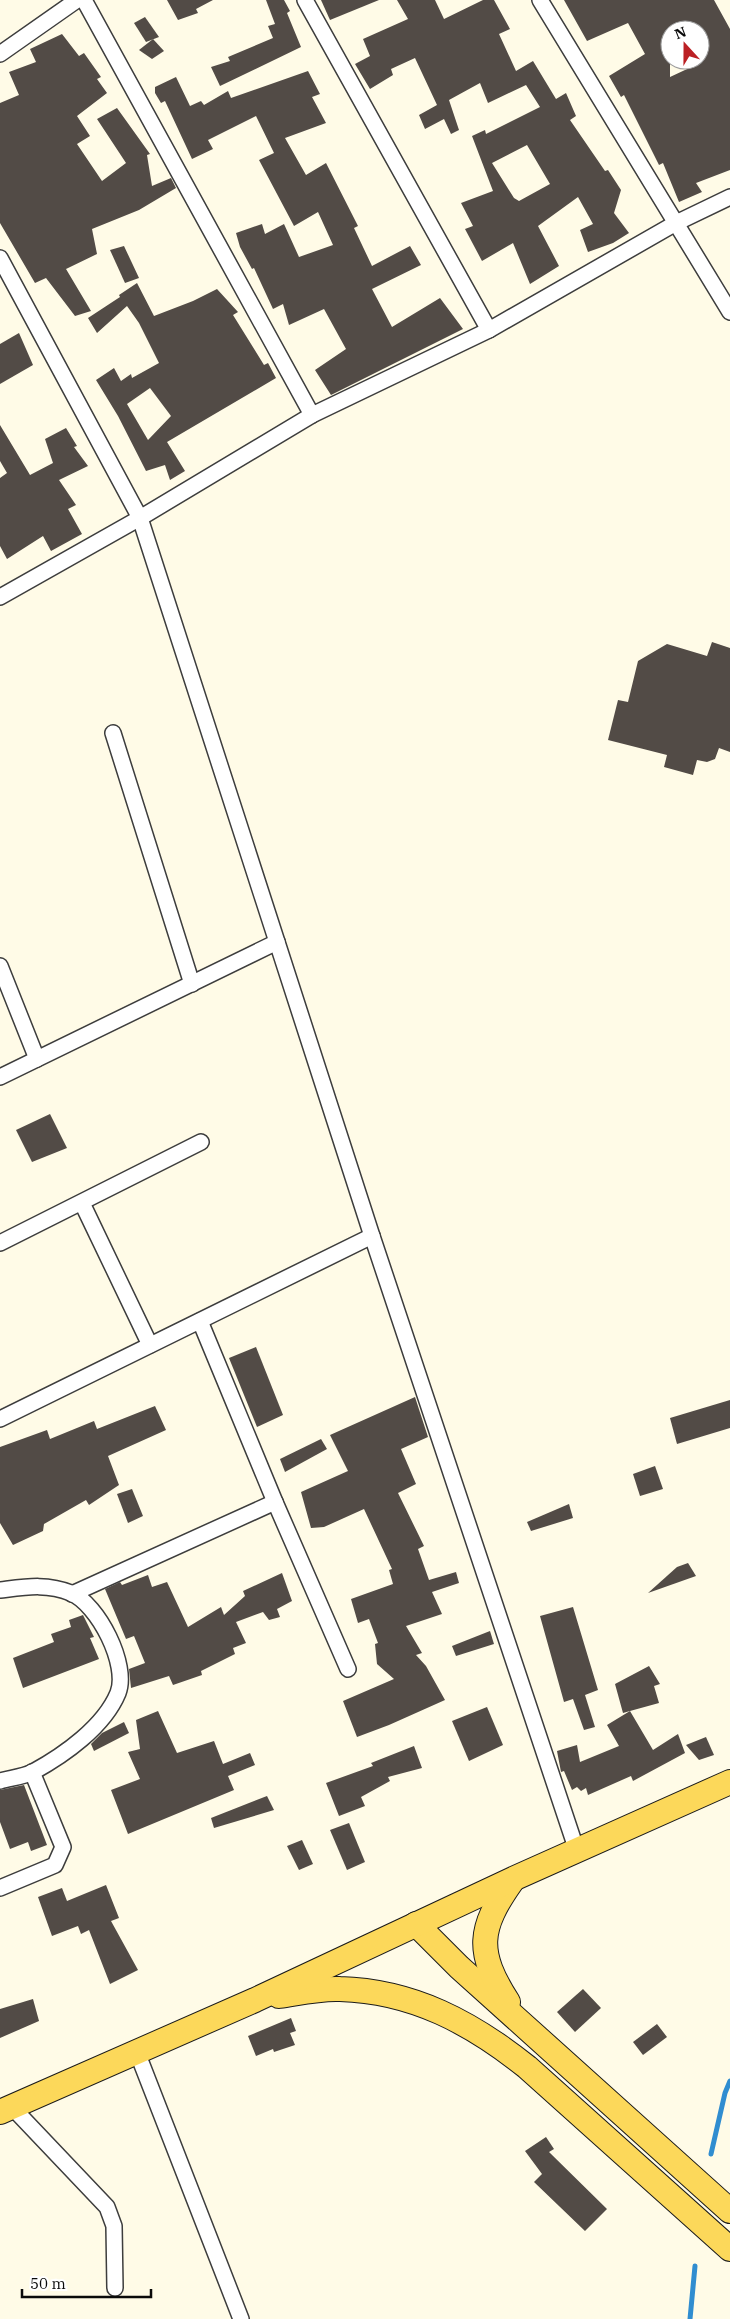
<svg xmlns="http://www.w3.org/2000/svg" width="730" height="2319" viewBox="0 0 730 2319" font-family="'IBM Plex Serif',serif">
  <rect width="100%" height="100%" fill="#fffbe7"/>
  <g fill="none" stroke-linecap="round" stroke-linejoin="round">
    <g stroke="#308dd0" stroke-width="5">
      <path d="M711 2154 725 2093 730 2081"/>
      <path d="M690 2319 695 2266"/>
    </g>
  </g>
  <g fill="#524b46" fill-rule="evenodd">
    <path d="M167 0H213L196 9 198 13 178 20Z"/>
    <path d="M266 0H284L290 11 287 13 301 47 220 86 211 67 230 61 228 57 273 38 268 26 275 24Z"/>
    <path d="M321 0H379L330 20Z"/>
    <path d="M397 0H435L444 19 483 0H494L510 29 499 34 516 71 533 61 556 99 566 93 576 116 570 120 605 171 608 170 621 190 614 213 629 233 613 243 588 252 580 230 593 224 578 197 538 226 559 266 530 284 513 243 482 261 465 229 473 226 461 203 493 191 472 136 485 130 486 134 540 107 526 85 488 103 480 83 449 100 459 130 451 134 444 119 425 129 419 115 437 105 415 58 391 69 393 75 370 89 355 64 370 56 363 39 408 19ZM527 145 550 184 519 201 514 198 492 163Z"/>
    <path d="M564 0H714L730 29V170L696 183 702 192 679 202 663 163 659 165 624 95 621 97 609 76 645 54 628 23 587 41ZM670 30H700V63L670 77Z"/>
    <path d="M145 17 159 37 146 42 134 23Z"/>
    <path d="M62 34 79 56 84 53 101 77 97 79 107 93 77 116 90 136 77 144 102 181 126 163 97 119 117 108 150 154 147 155 152 186 171 178 176 188 139 210 92 229 97 254 66 269 91 311 75 316 46 278 35 283 0 223V103L19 95 9 72 36 62 30 49Z"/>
    <path d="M153 39 164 51 152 59 139 50Z"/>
    <path d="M308 71 320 94 312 97 326 123 285 138 306 175 326 163 358 226 354 228 372 266 410 246 421 265 372 289 392 327 440 298 463 329 331 395 315 370 346 349 324 309 289 325 283 304 273 309 254 268 252 269 240 247 236 233 262 224 265 234 284 224 299 257 333 245 318 212 294 226 259 160 274 153 256 116 208 140 213 149 192 159 165 101 161 103 155 93V87L176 77 190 106 201 101 204 105 228 91 231 98Z"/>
    <path d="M124 246 139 278 125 283 110 250Z"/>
    <path d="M137 283 154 316 193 301 217 289 238 312 233 315 264 365 268 363 276 378 167 442 185 471 170 480 165 465 146 471 118 416 96 380 114 368 121 381 131 374 132 378 159 363 139 323 127 306 97 333 88 318 120 297 119 295ZM150 388 171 416 148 440 127 404Z"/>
    <path d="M19 333 33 365 0 384V344Z"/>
    <path d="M0 425 30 475 53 463 45 439 66 428 77 446 74 447 88 466 59 480 76 505 68 509 82 534 51 551 43 536 7 559 0 546V478L7 473 0 461Z"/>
    <path d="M712 642 730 648V752L719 748 715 759 707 762 697 760 693 775 664 767 667 755 608 740 618 700 628 702 638 661 667 644 707 656Z"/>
    <path d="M50 1114 67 1148 32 1162 16 1130Z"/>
    <path d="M256 1347 283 1415 257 1427 229 1358Z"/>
    <path d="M415 1397 428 1437 401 1449 416 1484 398 1493 424 1546 418 1549 429 1580 456 1572 459 1583 432 1592 442 1614 406 1626 422 1653 416 1655 426 1666 445 1700 389 1725 357 1737 343 1701 394 1679 377 1664 375 1644 378 1643 369 1619 358 1623 351 1599 393 1584 389 1570 392 1569 364 1509 324 1527 311 1528 301 1492 348 1471 330 1435Z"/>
    <path d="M730 1400V1428L677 1444 670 1418Z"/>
    <path d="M155 1406 166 1430 108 1456 119 1485 89 1505 86 1500 44 1524 43 1531 13 1545 0 1523V1447L47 1430 50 1439 94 1421 97 1429Z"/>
    <path d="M321 1439 327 1449 285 1472 280 1459Z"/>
    <path d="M655 1466 663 1489 640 1496 633 1474Z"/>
    <path d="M132 1489 143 1516 128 1523 117 1494Z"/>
    <path d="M569 1504 573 1518 531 1531 527 1522Z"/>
    <path d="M688 1563 696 1576 648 1593 677 1567Z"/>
    <path d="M282 1573 292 1601 277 1609 280 1617 269 1620 263 1612 236 1622 246 1643 233 1648 235 1654 201 1671 202 1675 173 1685 169 1676 131 1688 129 1669 145 1663 134 1636 126 1639 105 1589 120 1582 122 1585 148 1575 152 1587 167 1582 188 1627 221 1607 224 1615 245 1596 243 1591Z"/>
    <path d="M573 1607 598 1690 585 1695 595 1727 584 1730 573 1699 564 1702 540 1616Z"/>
    <path d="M83 1615 94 1637 90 1638 99 1659 23 1688 13 1658 54 1642 51 1634 71 1627 69 1620Z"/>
    <path d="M490 1631 494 1644 456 1656 452 1646Z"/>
    <path d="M649 1666 660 1684 654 1686 659 1703 630 1711 653 1750 678 1734 685 1753 633 1781 631 1776 588 1795 586 1788 581 1791 577 1787 572 1790 564 1771 561 1772 557 1751 577 1745 580 1762 619 1746 607 1725 630 1711 623 1713 615 1684Z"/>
    <path d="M487 1707 503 1745 469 1761 452 1721Z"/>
    <path d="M158 1711 177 1753 214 1741 223 1764 250 1753 255 1765 228 1776 234 1790 128 1834 111 1790 140 1779 128 1752 140 1749 136 1720Z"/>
    <path d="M124 1722 129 1733 94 1751 91 1744 102 1733Z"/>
    <path d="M706 1737 714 1755 699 1760 686 1745Z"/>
    <path d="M414 1746 422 1768 388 1777 390 1781 361 1797 365 1806 339 1816 326 1783 373 1766 371 1763Z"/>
    <path d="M24 1785 47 1845 31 1851 28 1842 10 1849 0 1822V1790Z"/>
    <path d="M267 1796 274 1810 214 1828 211 1818Z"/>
    <path d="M349 1823 365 1862 347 1870 330 1830Z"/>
    <path d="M302 1840 313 1864 299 1870 287 1846Z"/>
    <path d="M106 1885 119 1918 111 1921 138 1970 110 1984 89 1930 81 1934 78 1926 52 1936 38 1897 62 1888 67 1901Z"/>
    <path d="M583 1989 601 2008 575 2032 557 2012Z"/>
    <path d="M33 1999 39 2021 0 2038V2009Z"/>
    <path d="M291 2018 296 2031 290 2033 295 2045 274 2052 273 2049 256 2056 248 2036Z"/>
    <path d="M657 2024 667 2037 643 2055 633 2042Z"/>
    <path d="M546 2137 554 2149 549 2152 607 2209 585 2231 534 2182 542 2174 525 2151Z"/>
  </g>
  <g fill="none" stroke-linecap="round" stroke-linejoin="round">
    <g stroke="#3d3d3d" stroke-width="18">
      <g id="street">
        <path d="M84 0 312 415"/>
        <path d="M305 0 489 330"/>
        <path d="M540 0 730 312"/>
        <path d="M0 54 77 0"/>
        <path d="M0 258 140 518 372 1236 577 1851"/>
        <path d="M0 597 140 518 312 415 489 330 676 223 730 197"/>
        <path d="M113 733 192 984"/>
        <path d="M0 966 37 1059"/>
        <path d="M0 1077 277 942"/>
        <path d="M82 1203 150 1345"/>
        <path d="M0 1243 201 1142"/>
        <path d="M200 1321 275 1502 348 1669"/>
        <path d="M0 1419 372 1236"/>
        <path d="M0 1590C25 1587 47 1583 71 1593 98 1604 129 1665 118 1693 104 1727 64 1755 33 1772 23 1777 10 1778 0 1781"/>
        <path d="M72 1594 275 1502"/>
        <path d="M0 1888 55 1865 63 1847 32 1772"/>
        <path d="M137 2052 241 2319"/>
        <path d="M12 2107 107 2207 114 2226 115 2288"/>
      </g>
    </g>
    <g stroke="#1b1b1b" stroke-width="26">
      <g id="primary">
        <path d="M416 1924 459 1967 730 2211"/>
        <path d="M279 1996C299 1993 320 1988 340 1989 413 1991 472 2023 527 2067L730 2249"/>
        <path d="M508 2002C476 1952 478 1929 512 1881"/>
        <path d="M0 2112 255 2000 513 1879 730 1782"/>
      </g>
    </g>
    <use href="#street" stroke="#fff" stroke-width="15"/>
    <use href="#primary" stroke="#fcd85a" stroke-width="24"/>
  </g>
  <g transform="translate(685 45) rotate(339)"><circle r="24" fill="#ffffff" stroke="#9d9d9d"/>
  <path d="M0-4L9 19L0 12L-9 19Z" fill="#bb2024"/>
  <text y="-8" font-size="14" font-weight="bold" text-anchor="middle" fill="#0a0a0a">N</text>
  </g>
  <path d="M22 2289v8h129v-8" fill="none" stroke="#0a0a0a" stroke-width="2.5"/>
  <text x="30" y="2289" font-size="15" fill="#0a0a0a" stroke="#ffffff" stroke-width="4" paint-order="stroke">50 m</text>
</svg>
